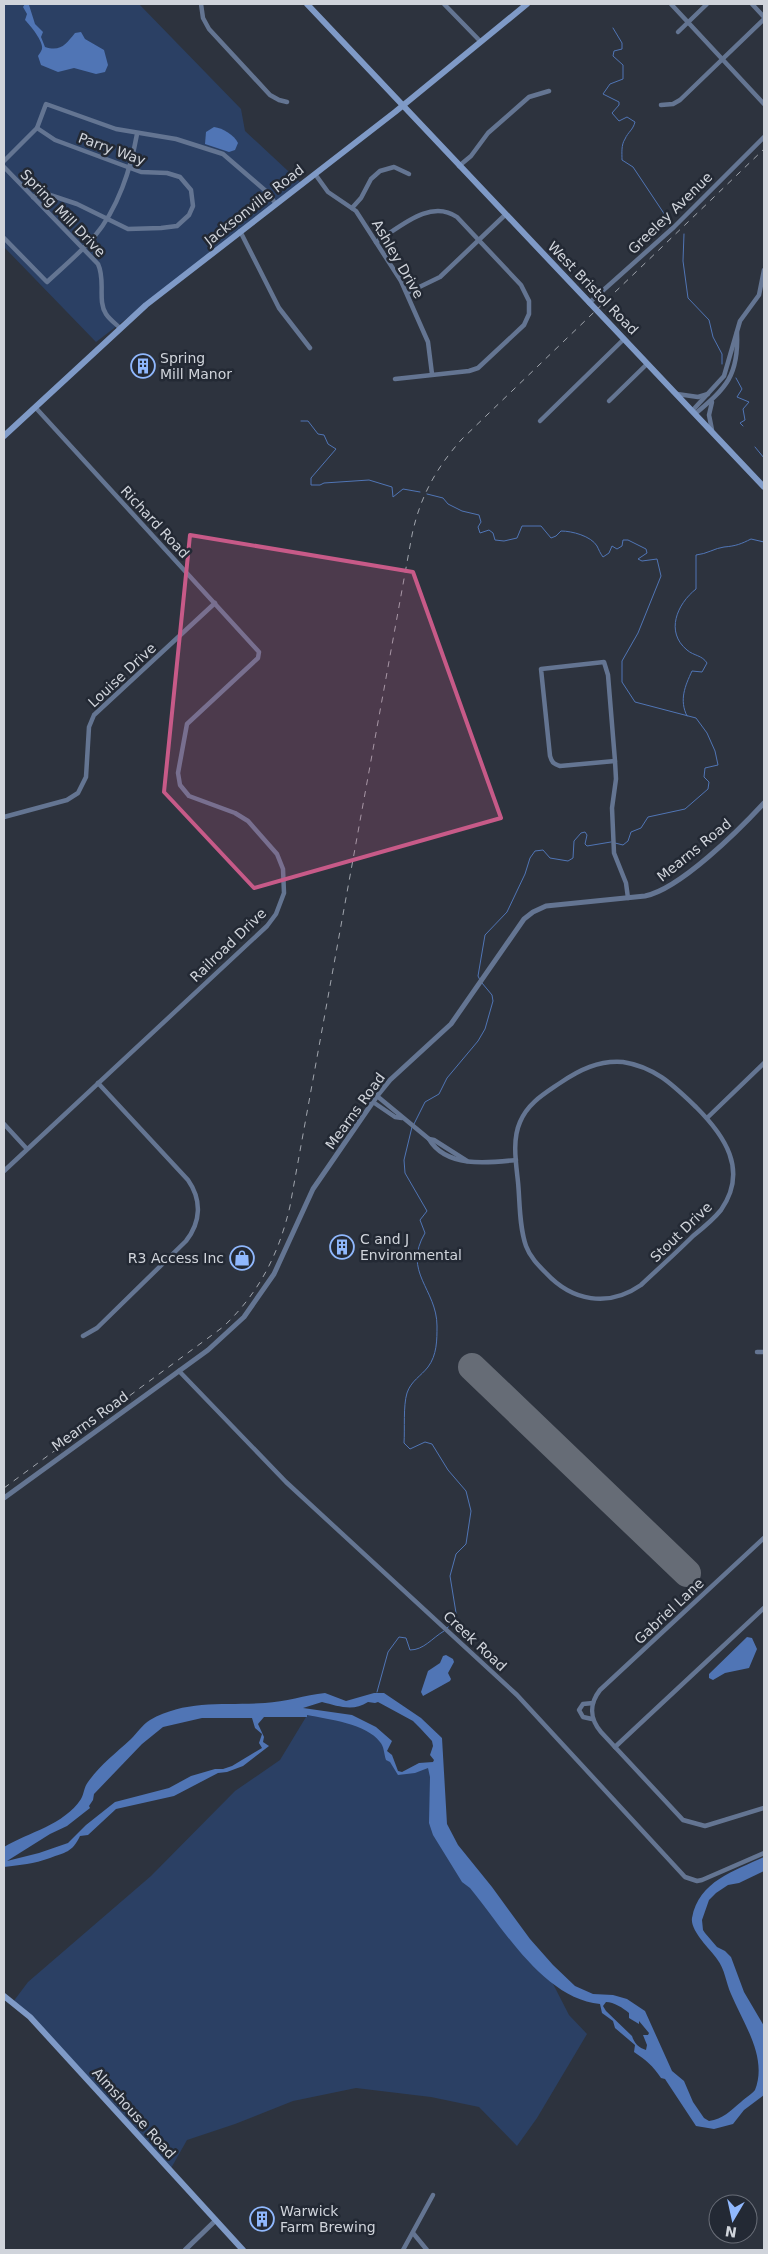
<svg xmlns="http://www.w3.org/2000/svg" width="768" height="2254" viewBox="0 0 768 2254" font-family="'DejaVu Sans',sans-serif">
  <rect width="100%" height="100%" fill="#2d333e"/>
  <g fill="#2b4064">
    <path d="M4 4H139L241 109 245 131 302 184 96 342 4 247Z"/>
    <path d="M309 1712 350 1720 381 1738 387 1756 398 1773 429 1767 443 1847 550 1978 569 2015 587 2034 537 2118 517 2146 479 2107 431 2097 356 2088 293 2101 235 2124 187 2140 170 2170 13 2002 28 1982 151 1876 235 1791 280 1760Z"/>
  </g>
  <g fill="#5075b5" fill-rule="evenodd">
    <path d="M25 4 29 5 35 24 43 32 41 37 45 47C61 52 66 44 75 33L81 32 85 39 104 50 108 65 105 72 96 74 74 68 58 72 41 65 38 56C39 54 41 52 42 49 44 42 30 25 25 20L27 14 23 7Z"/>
    <path d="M214 127C223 128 234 135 238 143L235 150 229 152 205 144 206 132Z"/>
    <path d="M747 1637 752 1638 757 1649 749 1668 725 1673 713 1680 709 1678V1674Z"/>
    <path d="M446 1655 453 1659 454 1662 448 1673 451 1679 450 1681 423 1696 421 1692 428 1671 440 1663 443 1656Z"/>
    <path d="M325 1693 346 1701 374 1693H384L421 1718 442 1738 447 1824 458 1845 492 1887 530 1939 553 1965 575 1986 593 1994 613 1995 627 1999 645 2011 672 2071 684 2081 693 2102 704 2118 709 2121C723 2119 730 2111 741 2102 745 2098 752 2094 755 2090 768 2057 743 2023 731 1994 726 1983 725 1969 717 1959 710 1949 690 1931 692 1918 699 1881 734 1871 764 1857V1871L739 1883 728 1885 716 1893 709 1900 702 1920 703 1930 705 1933 717 1947 725 1951 731 1957 744 1992 764 2026V2095L744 2110 733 2124 714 2129 696 2126 665 2079 661 2078C653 2066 646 2060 634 2052L635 2045 615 2028 613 2021 602 2013 600 2004C544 1999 503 1928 470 1888L462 1882 433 1835 429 1823 430 1777 428 1768 415 1773 398 1775 390 1762 386 1760C384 1754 384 1746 380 1742 367 1724 328 1719 307 1715V1717H264L258 1724 264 1737 263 1742 269 1746 243 1766 227 1772 218 1773 174 1796 116 1809 88 1835 80 1836C72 1853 65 1852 50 1858 33 1864 21 1865 4 1867V1847C29 1832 64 1825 81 1799 84 1794 84 1787 88 1782 100 1765 116 1753 131 1739 137 1733 142 1725 150 1720 187 1699 224 1706 265 1703 285 1702 305 1695 325 1693ZM322 1702C338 1706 353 1712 368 1702L375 1703 378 1702 413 1721 420 1728 432 1741 433 1746 430 1755 434 1760 433 1762 419 1763 402 1772 398 1771 392 1755 387 1751 392 1741 376 1727 352 1715 303 1708ZM202 1718H252L255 1728 262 1734 259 1743 262 1748 232 1766 223 1769H215L191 1776 169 1788 115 1802 86 1825 68 1843 39 1853 7 1861 50 1834 67 1826 90 1808 89 1806 93 1800 94 1794 142 1744 163 1727ZM606 2002C614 2002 623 2008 629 2013V2018L639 2024V2021L649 2033 648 2035H643L647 2045 646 2050C639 2048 634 2043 632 2036L606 2011 603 2006Z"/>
  </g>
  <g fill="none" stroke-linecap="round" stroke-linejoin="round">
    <g stroke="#5075b5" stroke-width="1">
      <path d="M613 28 622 43V49L614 51 613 56 623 65V79L610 84 603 94 619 102V105L612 113 619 121 627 117 635 122C633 130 628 132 625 139 621 145 622 153 622 160L633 167 671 224"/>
      <path d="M684 234 683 261 688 298 709 320 713 337 722 354V364"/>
      <path d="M736 378 742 389 737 397 749 402 743 409 745 420 740 423 743 426"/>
      <path d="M301 421H308L318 434 324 435 328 444 336 449 311 478V485H320L324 483 369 480 392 487 393 497 403 489 420 492"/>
      <path d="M755 447 764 458"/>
      <path d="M427 494 443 498 448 504 462 511 479 515 481 522 478 527 480 533 489 530 493 533 495 540 504 541 517 538 522 526H541L551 538 556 536 561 531C572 531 591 536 597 546 599 550 600 553 603 557L609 553 612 546 617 549 622 546 623 540H628L646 549 647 553 638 559 642 561 657 559 661 576 638 633 622 661V682L635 702 696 718 707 733 715 751 718 765 705 768 704 777 709 782 708 789 685 809 648 817 641 828 631 832 628 841 623 845 615 843"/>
      <path d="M687 716C679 700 685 686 692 671L702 672 707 663C702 655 694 656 687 650 665 632 677 604 696 589V555C707 554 715 548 724 547 736 546 741 544 751 539L764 542"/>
      <path d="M480 980 478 976 485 935 507 912 525 874 530 858 535 851 543 850 550 858 568 861 573 858 574 841 581 833 585 832 587 835 585 844 587 846 611 842"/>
      <path d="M414 1124 425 1102 439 1094 447 1078 478 1041 485 1029 493 1001 492 995 482 983"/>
      <path d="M412 1127 404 1160 405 1173 427 1211 420 1220 425 1233C402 1272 437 1289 437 1326 437 1340 437 1355 428 1367 421 1376 411 1381 407 1393 403 1406 405 1429 404 1443L410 1449 425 1442 432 1444 448 1470 466 1491 471 1511 466 1544 456 1554 450 1576 457 1619 447 1628"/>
      <path d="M377 1692 388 1652 399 1637 406 1638 410 1650C424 1650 432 1638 444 1631"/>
    </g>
    <path stroke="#666c76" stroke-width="28" d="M472 1367 687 1573"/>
    <g stroke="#647592" stroke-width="4.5">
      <path d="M201 4 203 18 209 29 270 95 279 100 287 102"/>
      <path d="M444 4 481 42"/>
      <path d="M671 4 764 104"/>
      <path d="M752 4 764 17"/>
      <path d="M678 32 707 4"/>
      <path d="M661 105 673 104 680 100 764 19"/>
      <path d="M4 161 37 128 46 104 116 129 176 139 223 154 267 192 276 204"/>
      <path d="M459 166 471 156 488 133 529 97 549 91"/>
      <path d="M4 167 98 264C106 281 97 300 106 314 110 320 116 324 120 328"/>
      <path d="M315 174 328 192 356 211 401 281 428 342 432 374"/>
      <path d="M33 197 41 192 77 204 128 229 161 228 177 226 189 215 193 206 191 190 180 177 167 173 141 172 55 140 37 128"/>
      <path d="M352 208 361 198 371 179 380 171 394 167 409 174"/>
      <path d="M240 231 279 308 310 348"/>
      <path d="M4 238 47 282C63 267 80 253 94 237 118 209 131 168 137 134"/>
      <path d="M376 242C399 228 430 198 457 217L521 285 529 301V314L524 325 478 368 469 371 395 379"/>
      <path d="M407 293 440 277 505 215"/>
      <path d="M589 303 674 227 764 137"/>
      <path d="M677 394 698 397 708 394"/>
      <path d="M609 401 647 364"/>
      <path d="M712 402 709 415 712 430"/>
      <path d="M692 411 724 376 740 321 759 295 764 270"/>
      <path d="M695 414C726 388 739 376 737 332"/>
      <path d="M540 421 624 339"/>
      <path d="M604 662 608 675 615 761 560 766C554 764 552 763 550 756L541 669Z"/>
      <path d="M615 761 616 779 612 808 614 853 626 883 628 898"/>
      <path d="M4 817 67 800 78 793 86 777 89 727 94 715 215 603"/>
      <path d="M623 1062C655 1067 673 1085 696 1107 724 1135 749 1170 721 1210 713 1220 703 1228 693 1236 676 1253 658 1269 641 1285 608 1308 572 1301 546 1273 538 1265 530 1257 526 1246 519 1226 520 1202 518 1182 516 1163 512 1140 520 1122 528 1103 544 1094 560 1083 579 1070 599 1060 623 1062Z"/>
      <path d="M377 1096 429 1139C446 1168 488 1163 516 1160"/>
      <path d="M373 1102 395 1117 402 1118"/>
      <path d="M707 1118 764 1063"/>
      <path d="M4 1124 27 1149"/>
      <path d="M429 1139 434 1140 467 1161"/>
      <path d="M4 1171 267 926 276 914 284 893 283 869 277 854 248 821 235 813 189 796 180 785 178 773 187 724 258 658 259 652 35 407"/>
      <path d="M83 1336 97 1328 186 1241C201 1222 202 1200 188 1180L98 1083"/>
      <path d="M757 1352H764"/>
      <path d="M179 1371 286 1482 517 1695 685 1877 697 1881 702 1880 764 1853"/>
      <path d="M764 1538 600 1690C589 1704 590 1719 601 1732L683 1820 705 1826 764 1808"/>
      <path d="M592 1719 583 1717 579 1710 583 1704 593 1703"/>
      <path d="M615 1747 764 1608"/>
      <path d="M413 2233 427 2250"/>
      <path d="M403 2250 433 2195"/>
    </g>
    <g stroke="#647592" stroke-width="5">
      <path d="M4 1498 208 1350 244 1317 274 1274 313 1189 377 1096 390 1080 451 1024 524 919 533 912 546 906 645 896C680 889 739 830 764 803"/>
      <path d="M185 2250 216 2220"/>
    </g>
    <g stroke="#7f9ac7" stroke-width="6">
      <path d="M307 4 764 487"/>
      <path d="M4 436 146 305 395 112 527 4"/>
      <path d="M4 1996 30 2017 243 2250"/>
    </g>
    <path stroke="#a0a5ad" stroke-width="1" stroke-dasharray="6 6" stroke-linecap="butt" d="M4 1488 223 1327C259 1293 279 1254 290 1206L412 535C420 497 436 468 462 439L764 149"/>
  </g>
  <path fill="#c75a88" fill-opacity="0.2" stroke="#c75a88" stroke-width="4" stroke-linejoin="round" d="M190 535 413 572 501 818 254 888 164 792Z"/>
  <defs>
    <g id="building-ring" transform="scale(1.25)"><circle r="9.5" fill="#232934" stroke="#90b8fd" stroke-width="1.5"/><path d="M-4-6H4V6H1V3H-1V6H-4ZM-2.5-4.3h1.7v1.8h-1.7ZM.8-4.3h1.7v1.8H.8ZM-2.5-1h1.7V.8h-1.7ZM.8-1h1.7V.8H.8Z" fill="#90b8fd"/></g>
    <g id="shop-ring" transform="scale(1.25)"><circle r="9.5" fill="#232934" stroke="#90b8fd" stroke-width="1.5"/><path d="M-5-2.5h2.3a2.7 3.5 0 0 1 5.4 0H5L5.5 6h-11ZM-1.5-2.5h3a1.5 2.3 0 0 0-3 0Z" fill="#90b8fd"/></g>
  </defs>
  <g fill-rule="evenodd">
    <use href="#building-ring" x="143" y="366"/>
    <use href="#building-ring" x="342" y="1247"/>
    <use href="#shop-ring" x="242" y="1258"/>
    <use href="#building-ring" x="262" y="2219"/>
  </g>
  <g text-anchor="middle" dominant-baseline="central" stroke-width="5" stroke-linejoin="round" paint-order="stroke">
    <g font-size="14" fill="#d0d4db" stroke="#232934">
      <text transform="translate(112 149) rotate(20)">Parry Way</text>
      <text transform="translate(254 205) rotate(-38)">Jacksonville Road</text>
      <text transform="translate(63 213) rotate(46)">Spring Mill Drive</text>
      <text transform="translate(670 213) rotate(-44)">Greeley Avenue</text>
      <text transform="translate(398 259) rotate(60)">Ashley Drive</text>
      <text transform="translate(593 288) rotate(46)">West Bristol Road</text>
      <text transform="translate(155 522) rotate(47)">Richard Road</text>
      <text transform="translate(122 675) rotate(-43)">Louise Drive</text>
      <text transform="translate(694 850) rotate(-39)">Mearns Road</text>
      <text transform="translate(228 945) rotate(-44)">Railroad Drive</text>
      <text transform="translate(355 1111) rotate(-54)">Mearns Road</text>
      <text transform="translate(681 1232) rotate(-44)">Stout Drive</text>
      <text transform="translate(90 1421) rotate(-36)">Mearns Road</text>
      <text transform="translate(669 1611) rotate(-43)">Gabriel Lane</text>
      <text transform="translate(475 1641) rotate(43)">Creek Road</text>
      <text transform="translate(134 2113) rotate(48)">Almshouse Road</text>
    </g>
    <g font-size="14" fill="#d0d4db" stroke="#232934" text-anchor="start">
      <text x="160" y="358">Spring<tspan x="160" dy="16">Mill Manor</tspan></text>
      <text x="360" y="1239">C and J<tspan x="360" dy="16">Environmental</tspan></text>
      <text x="224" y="1258" text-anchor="end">R3 Access Inc</text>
      <text x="280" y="2211">Warwick<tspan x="280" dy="16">Farm Brewing</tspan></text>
    </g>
  </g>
  <rect width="768" height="2254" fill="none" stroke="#d0d4db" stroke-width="10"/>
  <g transform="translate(733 2219) rotate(189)"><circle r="24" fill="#232934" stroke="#686d77"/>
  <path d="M0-4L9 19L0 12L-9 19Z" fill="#90b8fd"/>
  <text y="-8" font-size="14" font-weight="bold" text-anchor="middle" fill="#d0d4db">N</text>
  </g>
</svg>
